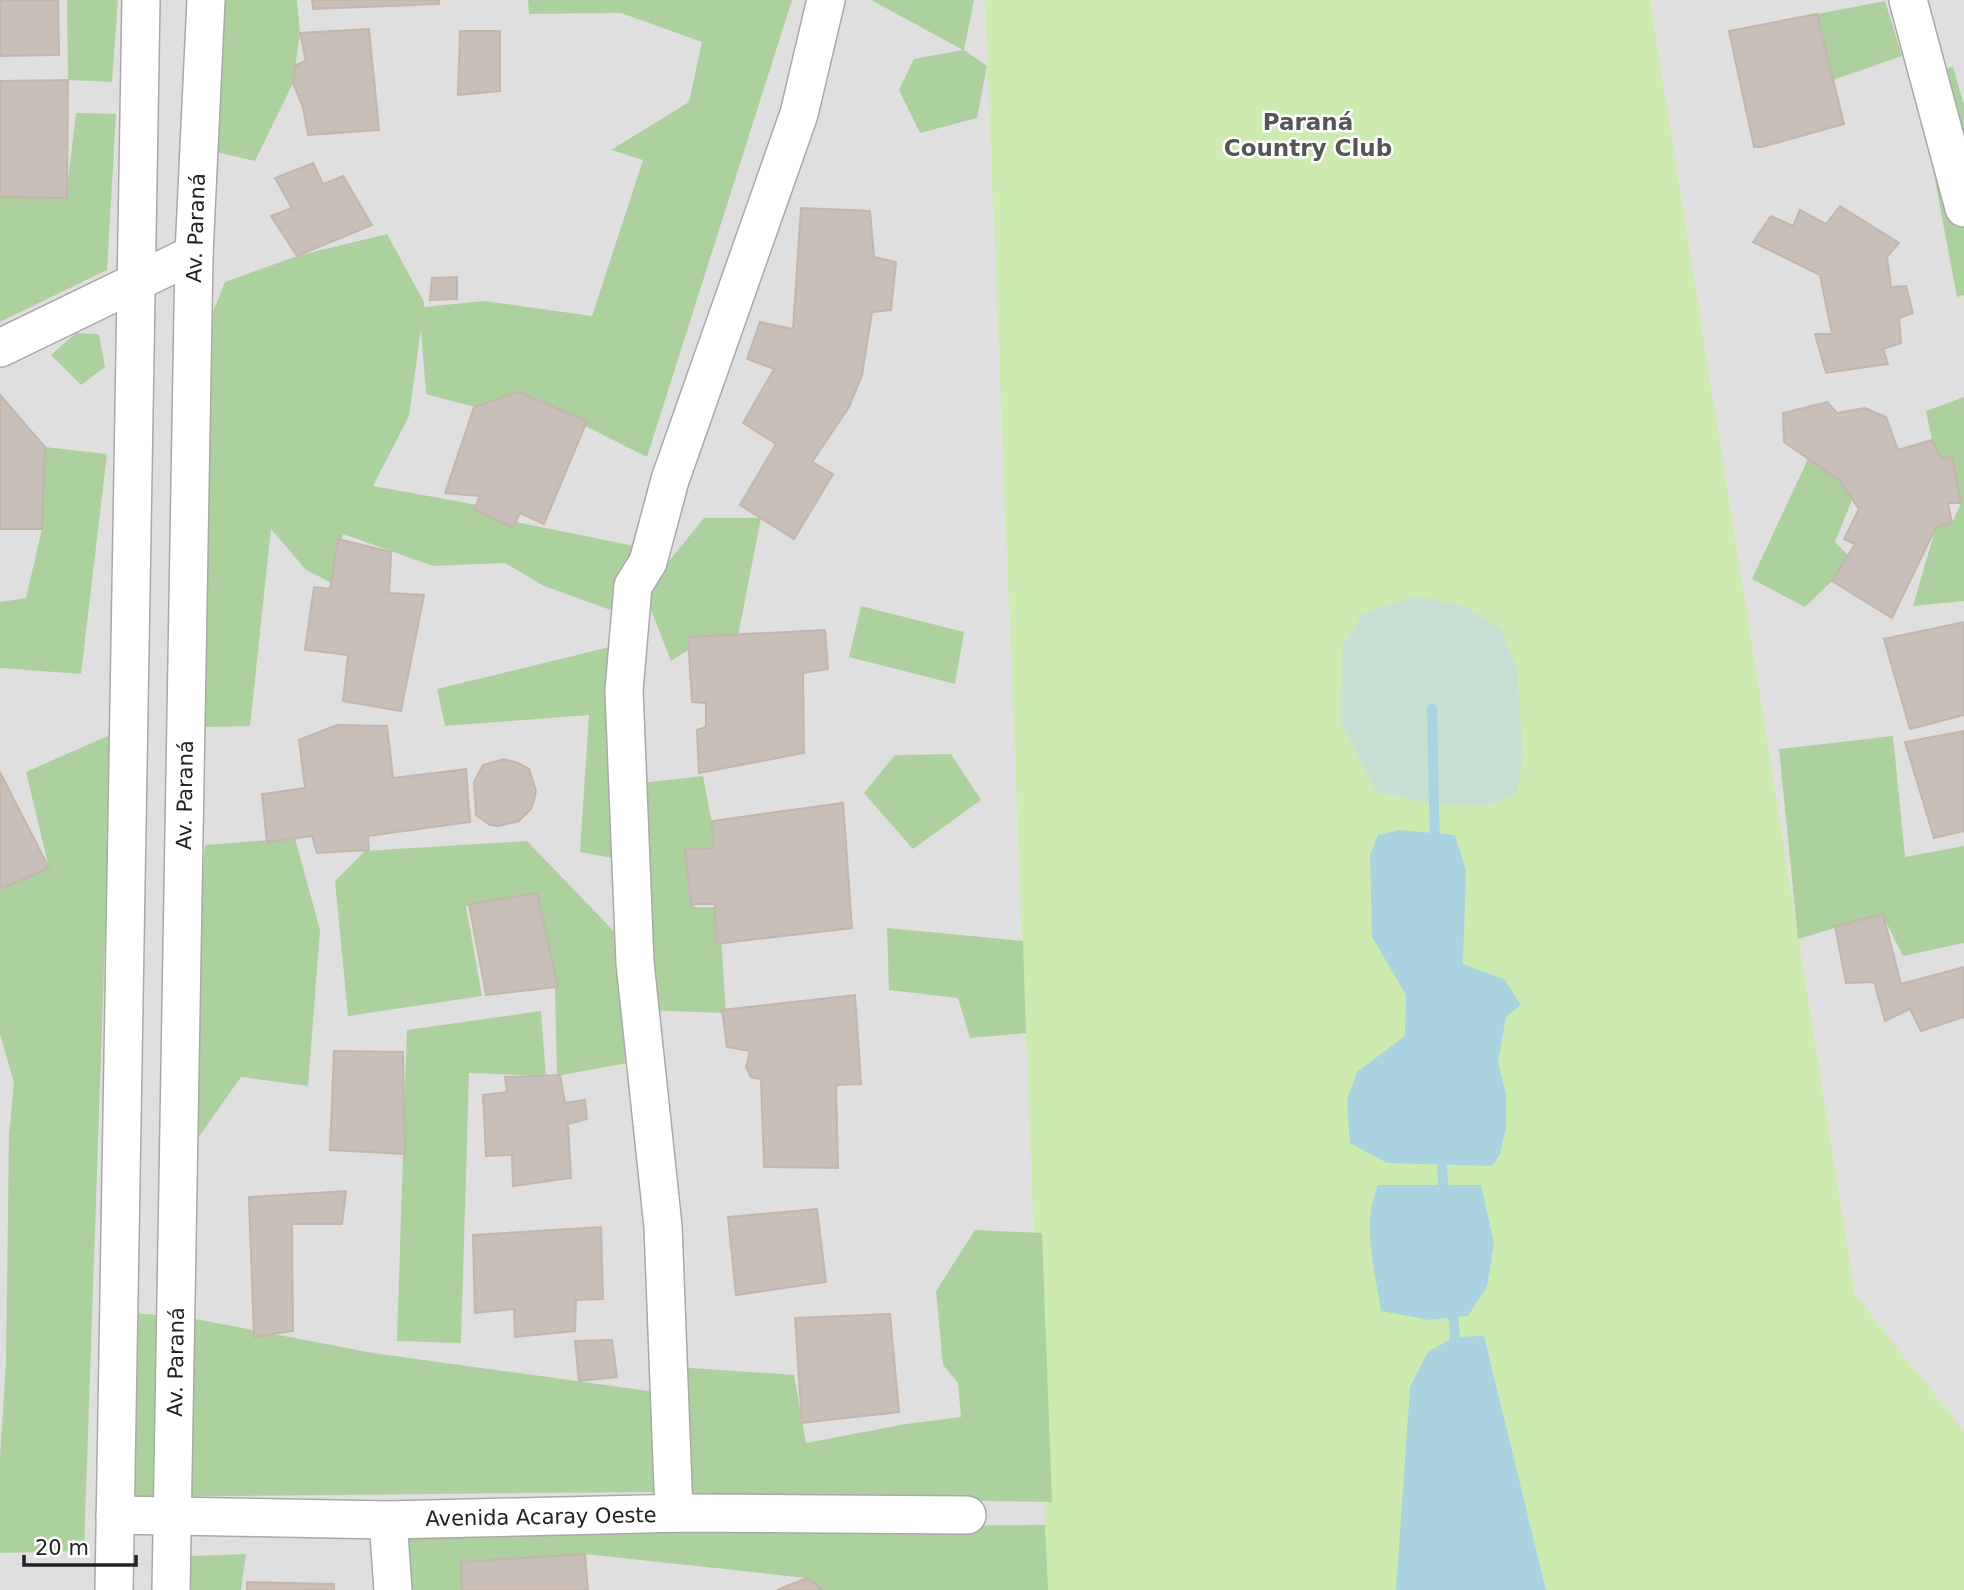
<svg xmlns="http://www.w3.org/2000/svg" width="1964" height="1590" viewBox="0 0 1964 1590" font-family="'DejaVu Sans',sans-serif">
  <rect width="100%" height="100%" fill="#f2efe9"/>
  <rect fill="#e0dfdf" x="0" y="0" width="1964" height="1590"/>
  <path fill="#cdebb0" d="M985 0H1650L1855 1295 1964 1431V1590H1048Z"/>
  <g fill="#add19e">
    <path d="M67 0H118L112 82 68 80Z"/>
    <path d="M204 0H297L300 33 293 83 255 161 199 148Z"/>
    <path d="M528 0H792L647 457 518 392 474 407 426 394 421 329 409 416 373 486 478 505 516 522 644 548 616 612 544 586 505 563 433 566 343 534 334 584 306 570 271 529 250 726 204 727 196 354 225 282 297 256 387 234 424 302V307L484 301 592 316 643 160 611 150 689 102 702 42 621 13 529 14Z"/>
    <path d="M871 0H974L964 50 987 66 977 118 920 133 899 90 914 59 963 50Z"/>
    <path d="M1885 1 1902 56 1833 80 1817 14Z"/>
    <path d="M1953 67 1964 105V295L1957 297 1915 74Z"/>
    <path d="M76 113 116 114 107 270 0 322V197L66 198Z"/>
    <path d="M76 333 99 334 105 367 81 385 51 355Z"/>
    <path d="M1964 397V601L1913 606 1936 527 1952 523 1961 503 1952 458H1941L1932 440 1926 411Z"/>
    <path d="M45 447 107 454 81 674 0 668V602L26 598 42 529Z"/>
    <path d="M1808 459 1840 481 1852 500 1835 542 1848 555 1832 581 1805 607 1752 579Z"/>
    <path d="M704 518H761L737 641 699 643 671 661 644 592Z"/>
    <path d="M861 606 964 632 955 684 849 657Z"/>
    <path d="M610 647 617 859 580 852 589 715 445 726 437 689Z"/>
    <path d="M112 734 84 1551 0 1553V1457L6 1364 9 1134 14 1083 0 1034V889L49 868 26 772Z"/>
    <path d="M1893 736 1905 857 1964 846V943L1903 956 1882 914 1798 939 1779 749Z"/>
    <path d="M951 754 981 800 913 849 864 793 895 755Z"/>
    <path d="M703 776 717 850 689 852 695 907H719L726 1013 644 1010 632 784Z"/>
    <path d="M295 838 320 930 308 1086 241 1077 179 1165 205 845Z"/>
    <path d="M527 841 630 948 627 1063 557 1076 555 988 533 895 466 906 482 996 348 1016 335 881 365 851Z"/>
    <path d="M887 928 1023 941 1026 1033 970 1038 958 998 889 990Z"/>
    <path d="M541 1011 546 1076 469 1073 461 1343 397 1341 407 1030Z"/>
    <path d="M975 1230 1042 1233 1052 1502 693 1497 676 1367 794 1375 806 1443 906 1424 961 1417 958 1383 943 1365 936 1291Z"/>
    <path d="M134 1313 190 1318 373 1353 656 1392 654 1492 117 1497Z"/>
    <path d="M1045 1525 1048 1590H823L807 1578 585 1554 462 1562V1590H408L407 1528Z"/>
    <path d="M246 1554 241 1590H186L190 1556Z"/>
  </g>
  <path fill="#c6e0d4" d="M1416 596 1462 605 1501 629 1517 669 1523 756 1517 793 1485 806 1434 804 1376 792 1340 721 1343 644 1363 613Z"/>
  <g fill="#aad3df">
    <path d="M1399 830 1455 835 1466 870 1463 964 1504 979 1521 1005 1506 1017 1498 1062 1506 1094V1127L1500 1154 1492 1166 1387 1163 1350 1143 1347 1100 1357 1072 1405 1036 1406 995 1372 937 1370 855 1378 835Z"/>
    <path d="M1378 1185H1481L1494 1243 1487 1287 1468 1316 1429 1320 1381 1311C1375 1270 1361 1225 1378 1185Z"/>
    <path d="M1484 1336 1546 1590H1396L1410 1387 1428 1352 1454 1337Z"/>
  </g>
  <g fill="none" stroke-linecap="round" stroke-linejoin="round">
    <g stroke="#aad3df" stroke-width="10">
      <path d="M1432 709 1435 846"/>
      <path d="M1441 1149 1444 1200"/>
      <path d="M1452 1303 1456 1350"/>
    </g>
  </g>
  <g fill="#c7bfb8" stroke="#c4b6ab" stroke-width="2">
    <path d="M0 0H58L59 55 0 56Z"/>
    <path d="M312 0H439V4L313 9Z"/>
    <path d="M1817 14 1844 124 1762 147H1754L1729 31Z"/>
    <path d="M369 29 379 130 308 135 303 107 293 83 296 65 306 61 300 33Z"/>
    <path d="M460 31H500V91L458 95Z"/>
    <path d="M68 80 67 198 0 197V81Z"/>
    <path d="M313 163 323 184 343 176 372 225 297 256 271 216 292 208 275 178Z"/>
    <path d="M1840 206 1899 243 1887 257 1891 287 1906 286 1913 313 1899 318 1901 343 1883 349 1888 364 1826 373 1815 334H1832L1820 275 1753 242 1771 216 1793 226 1800 210 1826 224Z"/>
    <path d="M801 208 870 211 874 257 896 262 891 310 872 312 862 375 849 407 812 462 833 474 794 539 740 505 776 444 743 423 774 369 747 359 760 322 793 329Z"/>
    <path d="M457 277V299L430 300 432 278Z"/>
    <path d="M518 392 587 421 544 524 520 513 513 527 474 510 480 496 445 493 474 407Z"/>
    <path d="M0 395 45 447 42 529H0Z"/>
    <path d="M1827 402 1837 413 1865 408 1886 417 1898 450 1932 440 1941 458 1952 457 1961 503H1948L1952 523 1936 527 1892 618 1832 581 1855 544 1844 539 1859 509 1840 481 1784 442 1783 413Z"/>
    <path d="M338 539 391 552 389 593 424 595 401 711 343 701 348 655 305 650 314 587 330 589Z"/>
    <path d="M1964 622V715L1910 729 1884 639Z"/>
    <path d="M825 630 828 669 803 673 804 753 699 773 697 730 706 727V703L692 702 688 637Z"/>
    <path d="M337 725 387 726 393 778 466 769 470 822 368 836 369 850 317 853 312 836 267 842 262 794 305 788 299 740Z"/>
    <path d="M1964 731V831L1934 838 1905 742Z"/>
    <path d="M504 759 518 763 529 769 536 791 534 800 531 809 519 821 499 826 490 825 476 815 474 782 483 765Z"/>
    <path d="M0 772 49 868 0 889Z"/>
    <path d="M843 803 852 928 716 944 715 904H691L685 849 713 848 712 821Z"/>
    <path d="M537 893 558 987 486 995 469 904Z"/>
    <path d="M1883 914 1901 984 1964 967V1017L1921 1031 1910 1009 1885 1021 1874 982 1846 983 1835 926Z"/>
    <path d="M855 995 861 1084 836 1085 838 1168 764 1167 761 1079 751 1077 746 1067 750 1051 727 1047 722 1010Z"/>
    <path d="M334 1051 403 1052 405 1154 330 1150Z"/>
    <path d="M560 1075 565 1103 585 1100 587 1119 568 1124 571 1178 513 1186 512 1155 486 1156 483 1095 507 1092 505 1077Z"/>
    <path d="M346 1191 342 1224H292L293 1331 254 1337 249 1197Z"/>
    <path d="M817 1209 826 1282 736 1295 728 1217Z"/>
    <path d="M601 1227 603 1299 576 1300 575 1331 515 1337 514 1309 475 1313 473 1235Z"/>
    <path d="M890 1314 899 1412 802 1423 795 1318Z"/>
    <path d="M612 1340 617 1377 579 1381 575 1341Z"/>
    <path d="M585 1554 588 1590H462L461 1562Z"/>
    <path d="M807 1578 823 1590H777Z"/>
    <path d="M247 1582 334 1584V1590H247Z"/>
  </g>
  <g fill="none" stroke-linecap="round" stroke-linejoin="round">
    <g stroke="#a9a9a9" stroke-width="40">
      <g id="minor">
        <path d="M1908 0 1964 208"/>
        <path d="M0 348 194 254"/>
        <path d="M674 1513 663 1226 635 963 624 690 633 586 648 562 670 480 799 114 826 0"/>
        <path d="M115 1515 388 1520 685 1513 967 1515"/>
        <path d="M388 1520 393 1590"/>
        <path d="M114 1590 141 0"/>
        <path d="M171 1590 194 254 206 0"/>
      </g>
    </g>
    <use href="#minor" stroke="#fff" stroke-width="37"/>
  </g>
  <g text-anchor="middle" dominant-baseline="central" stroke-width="5" stroke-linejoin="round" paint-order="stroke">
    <g font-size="21" fill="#222" stroke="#fff">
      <text transform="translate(196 228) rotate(-88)">Av. Paraná</text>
      <text transform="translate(185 795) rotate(-89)">Av. Paraná</text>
      <text transform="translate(176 1362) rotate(-89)">Av. Paraná</text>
      <text transform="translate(541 1517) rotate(-1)">Avenida Acaray Oeste</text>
    </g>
    <g font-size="23" font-weight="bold" fill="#555" stroke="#fff">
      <text x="1308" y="122">Paraná<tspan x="1308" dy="26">Country Club</tspan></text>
    </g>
  </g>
  <path d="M24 1555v10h112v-10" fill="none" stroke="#222222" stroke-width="3.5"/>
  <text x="35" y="1555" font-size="21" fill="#222222" stroke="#ffffff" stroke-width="5" paint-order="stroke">20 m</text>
</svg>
